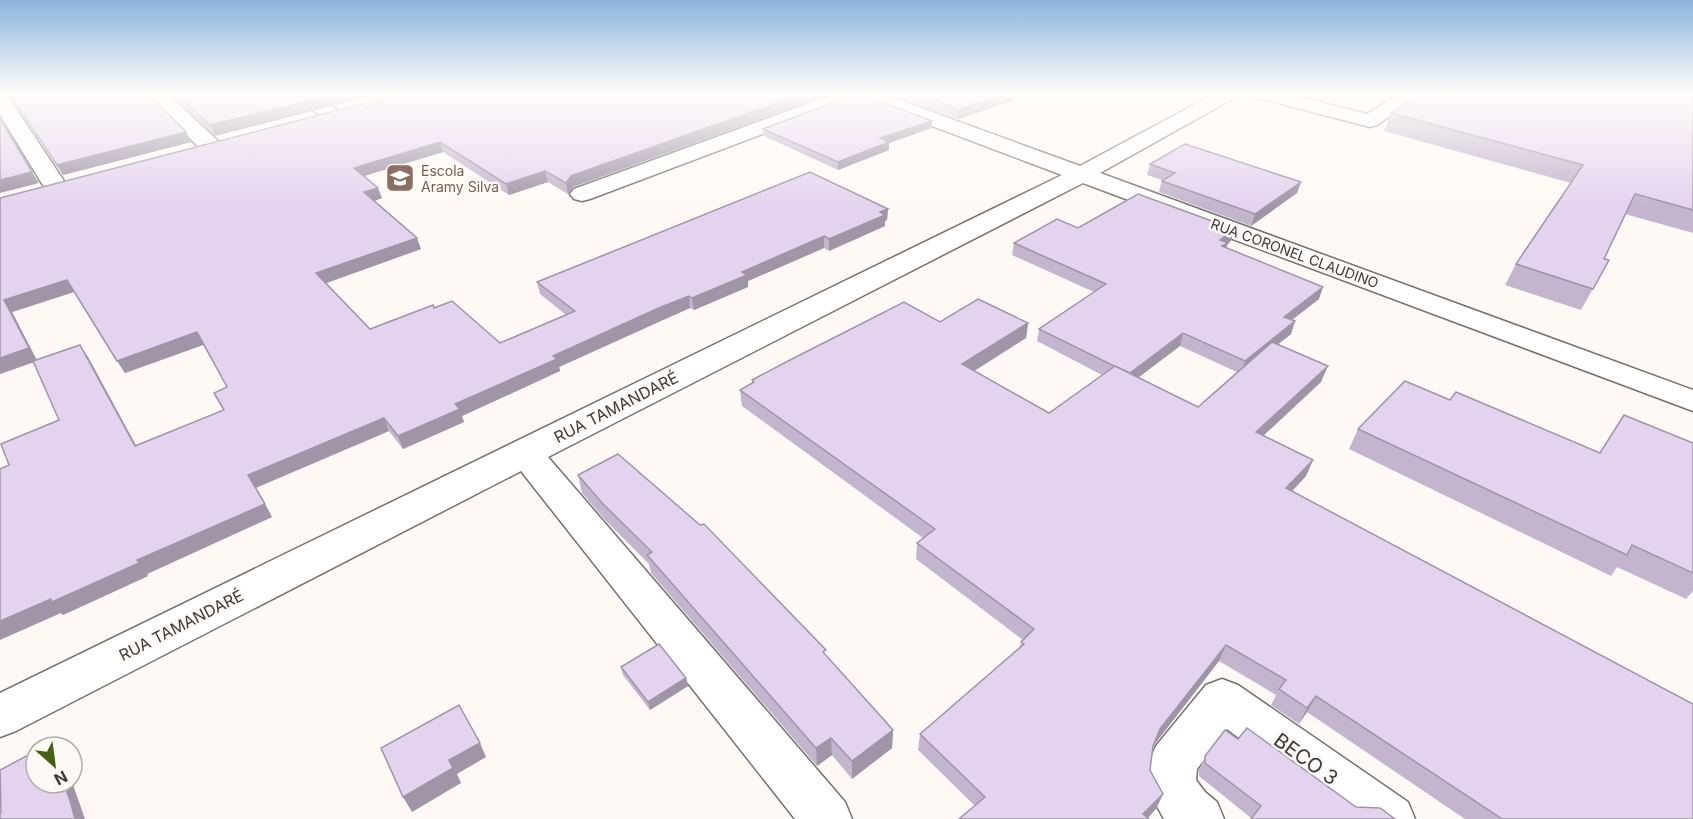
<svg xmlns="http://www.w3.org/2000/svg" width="1693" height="819" viewBox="0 0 1693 819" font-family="Inter,sans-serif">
  <rect width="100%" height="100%" fill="#fef9f5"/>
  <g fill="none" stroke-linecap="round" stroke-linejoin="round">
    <g stroke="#75716e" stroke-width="3">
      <g id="minor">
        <path d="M0 93 7 95 68 187 64 192 56 194 48 192 44 187 0 115Z"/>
        <path d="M147 93H167L218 141 221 146 218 151 210 152 202 151Z"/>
        <path d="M294 93H315L342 114 339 118C323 122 309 106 296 97Z"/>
        <path d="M837 93H880L1080 166 1216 93H1238L1236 97 1100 173 1693 390V411L1083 183 548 457 845 802 852 819H795L521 471 16 731 0 737V693L1062 175 858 98 590 199 582 201 574 199 570 194 574 189Z"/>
        <path d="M1252 93H1283L1367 114 1401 93H1423L1377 125 1370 127 1255 97Z"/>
        <path d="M1222 679 1238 685 1408 802 1415 819H1348L1227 729 1197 769 1196 780 1205 792 1217 802 1224 819H1164L1146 786 1149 762 1156 746 1206 685Z"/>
      </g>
    </g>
    <use href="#minor" fill="#fff" fill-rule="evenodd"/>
  </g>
  <g fill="#c4b5ce" fill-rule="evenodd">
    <path d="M4 93H148L186 132 191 142 63 175 9 94Z"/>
    <path d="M170 93H382L215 136Z"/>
    <path d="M404 93H832L573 187 568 194 548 182 509 195 443 152 364 176 382 198 374 201 421 249 326 283 370 329 434 308 500 343 566 315 540 294 537 282 888 209 887 220 885 221V226L829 251 824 248 748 281V287L694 310 690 308 663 320 559 367 560 371 462 416 464 422 403 449 389 431 256 488 272 517 147 574 148 576 63 615 61 613 9 465 59 420 34 362 0 374V198ZM74 292 125 373 203 345 227 387 214 393 224 410 136 445 88 357 37 360 12 312Z"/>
    <path d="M885 93H1014L1013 101 958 119Z"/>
    <path d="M1693 93V233L1625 214 1604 259 1609 260 1581 310 1505 285 1516 264 1571 183 1384 131 1391 113Z"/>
    <path d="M932 128 889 143V150L838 170 764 136 763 129Z"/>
    <path d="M1150 164 1301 182 1297 193 1251 226 1159 192 1162 180 1147 175Z"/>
    <path d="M1078 228 1234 229 1231 241 1228 243 1226 248 1319 299 1292 320 1295 321 1291 334 1278 344 1321 382 1263 436 1313 460 1306 476 1292 491 1693 819H1465L1307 712 1299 724 1271 705 1276 695 1219 661 1154 745 1152 748 1150 770 1163 794 1156 809 975 806 918 750 920 734 1020 647 1021 642 1023 640 916 559 917 543 923 538 742 406 740 390 752 383V380L940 322 1028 323 1026 338 974 371 1049 413 1102 375 1037 341 1039 329 1094 292 1012 255 1014 243ZM1180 346 1237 372 1198 407 1138 377Z"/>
    <path d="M1450 400 1600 453 1624 415 1693 443V591L1686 599 1617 567 1611 576 1349 449 1358 429Z"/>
    <path d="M578 475 826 655 893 730 892 748 852 779 832 755 817 766 651 573 649 564 607 522 582 493Z"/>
    <path d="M621 667 686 678 688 686 650 710 623 675Z"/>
    <path d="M1238 739 1356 807 1251 818 1199 776V770L1205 756Z"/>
  </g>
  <g fill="#a094a7">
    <path d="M341 93H382L215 136 210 125Z"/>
    <path d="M805 93H832L573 187 568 194 566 183 571 176Z"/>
    <path d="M1010 93H1014L1013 101 958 119 959 109Z"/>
    <path d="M932 121V128L889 143V150L838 170V162L880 138Z"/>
    <path d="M186 132 191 142 63 175 57 165Z"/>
    <path d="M440 142 443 152 357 178 354 168Z"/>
    <path d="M545 171 548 182 509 195 506 184Z"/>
    <path d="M32 172 39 183 0 193V180Z"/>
    <path d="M1301 182 1297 193 1251 226 1255 214Z"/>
    <path d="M378 188 382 198 368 203 364 192Z"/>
    <path d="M888 209 887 220 885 221V226L829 251V239Z"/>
    <path d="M1234 229 1231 241 1228 243 1224 254 1220 240Z"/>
    <path d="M824 236V248L748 281V287L694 310 692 298 742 272Z"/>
    <path d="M417 238 421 249 321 285 316 273Z"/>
    <path d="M67 280 74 292 12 312 37 361 0 374V358L4 300Z"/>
    <path d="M1323 287 1319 299 1280 329 1284 317Z"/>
    <path d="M689 296 690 308 663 320 559 367 560 371 462 416 464 422 403 449 398 436 455 404 553 356 661 307Z"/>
    <path d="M1295 321 1291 334 1241 374 1245 361Z"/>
    <path d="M1028 323 1026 338 960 380 962 364Z"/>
    <path d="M197 332 203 345 125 373 117 361Z"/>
    <path d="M1183 333 1180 346 1126 387 1129 374Z"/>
    <path d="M80 345 88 357 143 459 135 446Z"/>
    <path d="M1328 366 1321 382 1250 448 1256 432Z"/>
    <path d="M384 418 389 431 255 488 248 475Z"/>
    <path d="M1313 460 1306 476 1279 505 1286 488Z"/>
    <path d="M265 504 272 517 147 574 148 576 63 615 61 613 0 640V621Z"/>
    <path d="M1226 645 1219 661 1154 745 1147 762 1160 729Z"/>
    <path d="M686 678 688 686 650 710 648 702Z"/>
    <path d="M1316 696 1307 712 1299 724 1307 708Z"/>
    <path d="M893 730 892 748 852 779V761Z"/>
    <path d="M831 738 832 755 817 766 816 748Z"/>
    <path d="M480 743 486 757 457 774 461 783 412 812 403 797 449 760Z"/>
    <path d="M72 782 85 819H75L64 783H72Z"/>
    <path d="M1163 794 1156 809 1147 819 1143 814Z"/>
  </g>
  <g fill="#e4d3ef" stroke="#a094a7" stroke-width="1.5">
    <path d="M9 93H148L186 132 57 165Z"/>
    <path d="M175 93H341L210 125Z"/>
    <path d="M404 93H805L571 176 566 183 545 171 506 184 440 142 354 168 378 188 364 192 417 238 316 273 370 329 433 305 434 308 452 301 500 343 575 311 537 282 810 172 888 209 880 212 885 215 829 239 824 236 742 272 747 275 692 298 689 296 661 307 553 356 557 359 455 404 460 409 398 436 384 418 248 475 265 504 137 560 139 563 52 602 51 599 0 621V469L9 465 1 444 59 420 33 361 80 345 135 446 224 410 214 393 227 387 197 332 117 361 67 280 4 300 29 348 0 358V198Z"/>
    <path d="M858 93 932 121 880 138 889 142 838 162 763 129Z"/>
    <path d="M912 93H1010L959 109Z"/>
    <path d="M1422 93H1431L1452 98 1460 93H1693V210L1635 194 1604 259 1609 260 1593 289 1516 264 1583 165 1391 113Z"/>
    <path d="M0 119 32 172 0 180Z"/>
    <path d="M1185 144 1301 182 1255 214 1162 181 1175 173 1150 164Z"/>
    <path d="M1138 194 1234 229 1220 240 1228 243 1222 246 1323 287 1284 317 1295 321 1245 361 1183 333 1130 373 1115 366H1114L1039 329 1106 284 1014 243 1057 219 1078 228Z"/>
    <path d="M978 299 1028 323 962 364 1049 413 1115 366 1198 407 1272 342 1328 366 1256 432 1313 460 1286 488 1693 704V819H1502L1316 696 1307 708 1279 689 1286 680 1226 645 1160 729 1153 746 1150 770 1163 794 1143 814 1149 819H959L985 797 920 734 1024 644 1021 642 1034 629 917 543 935 529 740 390 754 382 752 380 790 360 904 302 940 322Z"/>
    <path d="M1405 381 1450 400 1456 392 1600 453 1624 415 1693 443V573L1632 545 1627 555 1358 429Z"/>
    <path d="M618 454 700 525 704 524 826 650 823 652 893 730 852 761 831 738 816 748 647 555 652 552 603 504 578 475Z"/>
    <path d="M659 644 686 678 648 702 621 667Z"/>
    <path d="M459 705 480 743 449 760 453 768 403 797 381 748Z"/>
    <path d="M1247 728 1356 807 1380 808 1395 819H1251L1261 806 1205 763V756L1225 730 1238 739Z"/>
    <path d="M36 751V783H64L71 804 75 819H0V812H1L0 770Z"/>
  </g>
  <linearGradient id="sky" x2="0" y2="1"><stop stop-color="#8bb4de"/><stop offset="0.45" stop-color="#fffcfa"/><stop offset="1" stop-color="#fffcfa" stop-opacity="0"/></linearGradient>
  <rect width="1693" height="207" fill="url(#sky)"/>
  <defs>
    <g id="school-square" transform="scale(1.5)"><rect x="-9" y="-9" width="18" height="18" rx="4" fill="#8d6e63" stroke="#fef9f5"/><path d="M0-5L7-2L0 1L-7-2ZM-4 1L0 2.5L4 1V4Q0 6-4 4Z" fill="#fff"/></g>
  </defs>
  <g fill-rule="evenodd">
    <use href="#school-square" x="400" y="178"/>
  </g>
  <g text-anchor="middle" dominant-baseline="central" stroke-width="5" stroke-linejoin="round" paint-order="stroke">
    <g font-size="14" fill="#785e54" stroke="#fef9f5" text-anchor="start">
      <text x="421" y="170">Escola<tspan x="421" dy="16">Aramy Silva</tspan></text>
    </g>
    <g font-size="14" fill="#3d3b3a" stroke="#fef9f5">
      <text transform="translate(1295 253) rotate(20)">RUA CORONEL CLAUDINO</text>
    </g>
    <g font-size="16" fill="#3d3b3a" stroke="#fef9f5">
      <text transform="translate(616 407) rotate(-27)">RUA TAMANDARÉ</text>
      <text transform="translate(181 625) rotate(-27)">RUA TAMANDARÉ</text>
    </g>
    <g font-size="20" fill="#3d3b3a" stroke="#fef9f5">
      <text transform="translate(1306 759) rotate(36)">BECO 3</text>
    </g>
  </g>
  <g transform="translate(54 765) rotate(152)"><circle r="28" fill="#fef9f5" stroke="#b1adaa" stroke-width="1.5"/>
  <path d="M0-4.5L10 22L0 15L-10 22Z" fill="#456113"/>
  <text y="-9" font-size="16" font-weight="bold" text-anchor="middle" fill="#3d3b3a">N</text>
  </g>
</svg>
